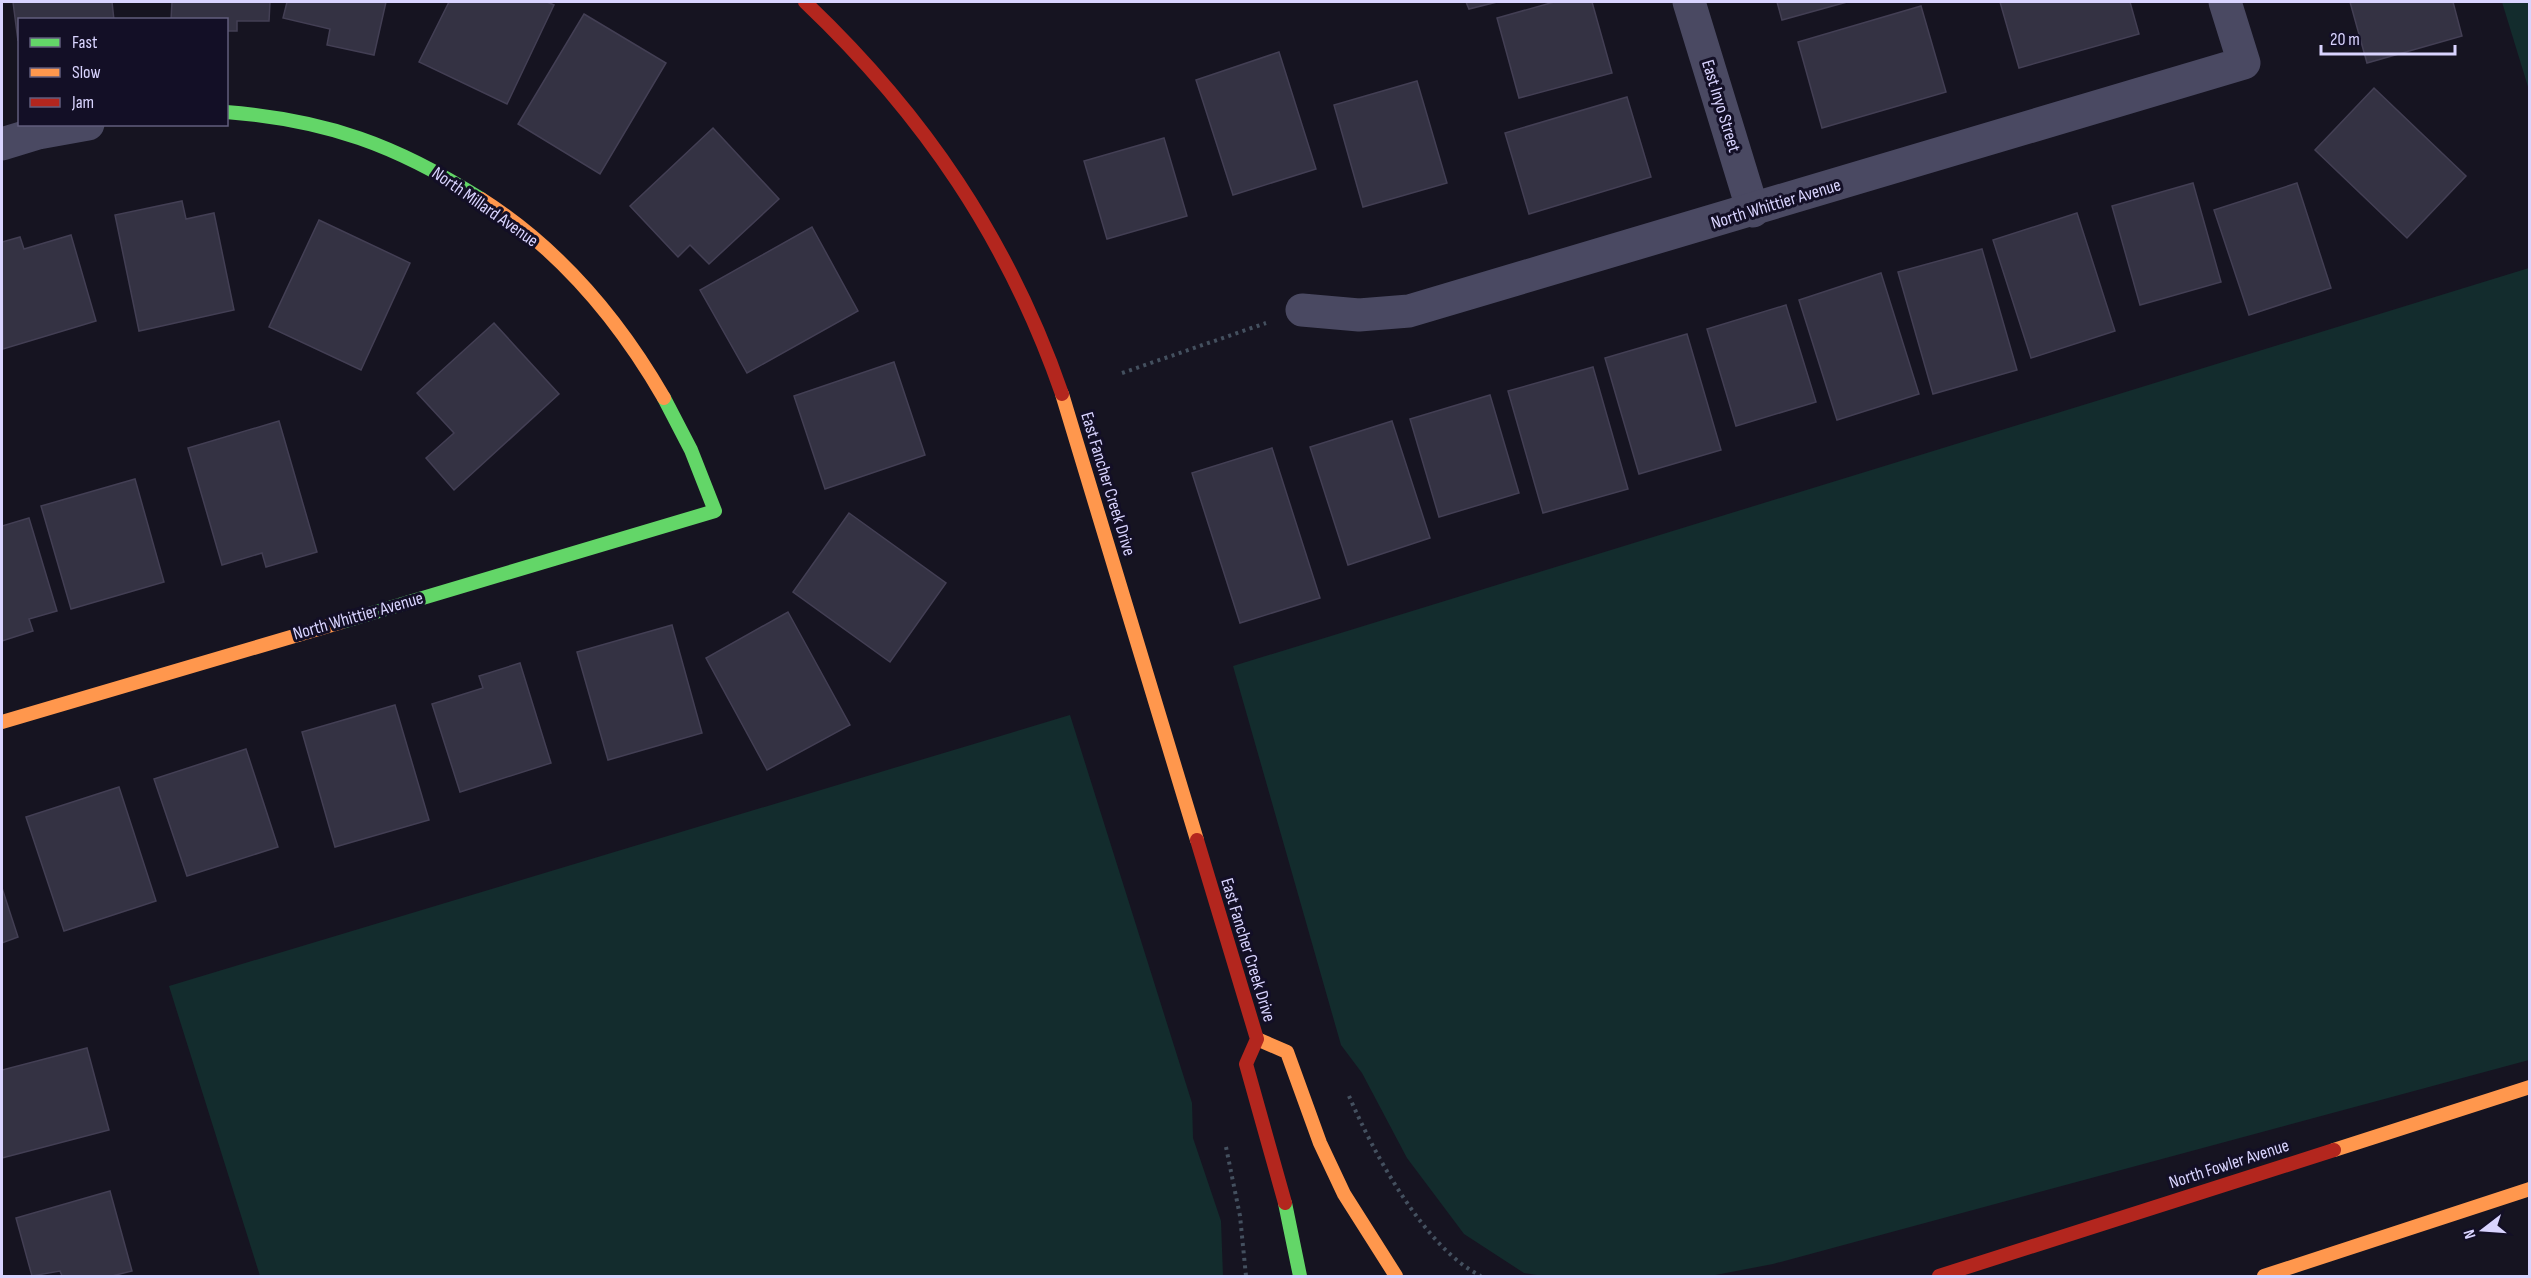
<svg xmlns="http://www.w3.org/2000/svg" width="2531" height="1278" viewBox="0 0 2531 1278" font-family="'Sofia Sans Condensed',sans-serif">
  <rect width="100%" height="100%" fill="#161421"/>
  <g fill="#132c2d">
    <path d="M2502 2H2529V90Z"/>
    <path d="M2529 268V1060L1773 1264 1710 1276H1543L1524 1273 1464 1234 1407 1158 1362 1073 1341 1045 1233 666Z"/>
    <path d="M1070 715 1192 1103 1193 1138 1221 1221 1223 1276H260L169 986Z"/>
  </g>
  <g fill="#343243" stroke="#433f54" stroke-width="1.5">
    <path d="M13 2H112L114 20H20L18 41Z"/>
    <path d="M172 2H270L269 21H237V31H226V20H171Z"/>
    <path d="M287 2H386L374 55 327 45 330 29 283 18Z"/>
    <path d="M449 2H547L554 5 507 104 419 62Z"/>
    <path d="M1466 2H1497L1469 9Z"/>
    <path d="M1554 2H1592L1612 73 1519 98 1497 18Z"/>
    <path d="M1777 2H1847L1782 20Z"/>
    <path d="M2000 2H2130L2139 34 2019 68Z"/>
    <path d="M2350 2H2453L2462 36 2367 63Z"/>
    <path d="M1921 6 1946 92 1822 128 1798 42Z"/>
    <path d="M584 14 666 63 600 174 518 124Z"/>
    <path d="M1279 52 1316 169 1233 195 1196 80Z"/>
    <path d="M1417 81 1447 183 1363 207 1334 105Z"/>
    <path d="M2374 88 2466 176 2407 238 2315 150Z"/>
    <path d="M1627 97 1651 177 1529 214 1505 133Z"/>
    <path d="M713 128 779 199 709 264 690 245 678 257 630 206Z"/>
    <path d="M1164 138 1187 216 1107 239 1084 161Z"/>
    <path d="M2193 183 2221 282 2140 305 2112 206Z"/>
    <path d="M2297 183 2331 288 2249 315 2214 210Z"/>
    <path d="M182 201 186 219 214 213 234 310 139 331 115 215Z"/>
    <path d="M2077 213 2115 331 2031 358 1993 240Z"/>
    <path d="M319 220 410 263 361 370 269 327Z"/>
    <path d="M812 227 858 311 747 373 700 290Z"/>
    <path d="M71 235 96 321 3 349 2 242 20 237 24 249Z"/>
    <path d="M1982 249 2017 370 1933 394 1898 272Z"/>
    <path d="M1881 273 1919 394 1837 420 1799 300Z"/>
    <path d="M1786 305 1816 402 1736 426 1707 329Z"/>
    <path d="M494 323 559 394 454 490 426 458 454 433 417 393Z"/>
    <path d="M1687 334 1721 450 1639 474 1605 358Z"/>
    <path d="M894 362 925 455 825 489 794 396Z"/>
    <path d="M1593 367 1628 489 1543 513 1508 391Z"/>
    <path d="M1490 395 1519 493 1439 517 1410 419Z"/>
    <path d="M279 421 317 552 266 567 262 553 222 565 188 448Z"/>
    <path d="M1392 421 1430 538 1348 565 1310 447Z"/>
    <path d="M1272 448 1320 598 1240 623 1192 473Z"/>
    <path d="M135 479 164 582 71 609 41 506Z"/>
    <path d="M849 513 946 583 890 662 793 592Z"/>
    <path d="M29 518 57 611 29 619 33 631 2 641V526Z"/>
    <path d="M788 612 850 725 767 770 706 658Z"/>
    <path d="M672 625 702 733 608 760 577 652Z"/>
    <path d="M520 663 551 763 460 792 432 704 483 688 479 676Z"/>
    <path d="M395 705 429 820 335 847 302 732Z"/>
    <path d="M246 749 278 847 187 876 154 779Z"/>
    <path d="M119 787 156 901 64 931 26 817Z"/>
    <path d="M2 888 18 937 2 943Z"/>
    <path d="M87 1048 109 1130 2 1158V1070Z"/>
    <path d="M110 1191 132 1271 112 1276H62L60 1271 32 1276 16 1218Z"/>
  </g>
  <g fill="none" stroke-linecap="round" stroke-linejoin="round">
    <g stroke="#44505f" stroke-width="4" stroke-dasharray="3 4.5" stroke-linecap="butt">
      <path d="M1122 373 1266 323"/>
      <path d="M1349 1096C1373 1152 1425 1249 1481 1276"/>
      <path d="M1226 1147 1240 1216 1246 1276"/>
    </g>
    <g stroke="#4a4962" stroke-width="33">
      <path d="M1689 2 1753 211"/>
      <path d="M2 144 38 133 88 124"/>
      <path d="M1302 310 1359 315 1409 311 2244 63 2225 2"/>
    </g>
    <g stroke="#63d668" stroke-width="14">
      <path d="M226 112C327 120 396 145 481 199"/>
      <path d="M342 622 715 511 691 450 664 398"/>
      <path d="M1285 1203 1300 1276"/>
    </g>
    <g stroke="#ff974d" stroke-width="14">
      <path d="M481 199C558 248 619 320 664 398"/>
      <path d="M1062 394 1197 840"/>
      <path d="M2 722 342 622"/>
      <path d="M1257 1039 1287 1052 1320 1143 1344 1194 1396 1276"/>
      <path d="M2334 1150 2530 1087"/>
      <path d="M2264 1276 2530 1189"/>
    </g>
    <g stroke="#b3261e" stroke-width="14">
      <path d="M805 2C924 115 1008 239 1062 394"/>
      <path d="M1197 840 1257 1039 1246 1064 1285 1203"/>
      <path d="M1939 1276 2334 1150"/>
    </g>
  </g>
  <g text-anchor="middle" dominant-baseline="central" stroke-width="6" stroke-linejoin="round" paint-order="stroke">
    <g font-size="18" fill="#d9d4ff" stroke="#130f26">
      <text transform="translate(1721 106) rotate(73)">East Inyo Street</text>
      <text transform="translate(1776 204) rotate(-17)">North Whittier Avenue</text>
      <text transform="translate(485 207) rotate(35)">North Millard Avenue</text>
      <text transform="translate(1108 484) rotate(73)">East Fancher Creek Drive</text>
      <text transform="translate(358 616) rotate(-16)">North Whittier Avenue</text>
      <text transform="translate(1248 950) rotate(73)">East Fancher Creek Drive</text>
      <text transform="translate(2229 1164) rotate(-18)">North Fowler Avenue</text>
    </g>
  </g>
  <rect width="2531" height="1278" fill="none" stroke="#d9d4ff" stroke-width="6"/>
  <rect x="18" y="18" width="210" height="108" fill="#130f26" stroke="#625e7d" stroke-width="1.5"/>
  <rect x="30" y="38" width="30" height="9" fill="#63d668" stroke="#625e7d" stroke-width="1.5"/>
  <text x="72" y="48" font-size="18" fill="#d9d4ff">Fast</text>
  <rect x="30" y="68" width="30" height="9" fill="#ff974d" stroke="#625e7d" stroke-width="1.5"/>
  <text x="72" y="78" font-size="18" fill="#d9d4ff">Slow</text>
  <rect x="30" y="98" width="30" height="9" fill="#b3261e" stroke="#625e7d" stroke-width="1.5"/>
  <text x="72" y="108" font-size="18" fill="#d9d4ff">Jam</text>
  <g transform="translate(2483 1230) rotate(253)" stroke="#130f26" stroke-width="4.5" paint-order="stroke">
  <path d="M0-4.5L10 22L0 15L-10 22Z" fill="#d9d4ff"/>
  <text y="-9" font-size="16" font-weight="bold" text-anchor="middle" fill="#d9d4ff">N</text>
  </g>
  <path d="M2321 45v9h134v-9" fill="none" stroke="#d9d4ff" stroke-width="3"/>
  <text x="2330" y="45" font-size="18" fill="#d9d4ff" stroke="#130f26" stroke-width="4.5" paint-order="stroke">20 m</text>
</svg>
